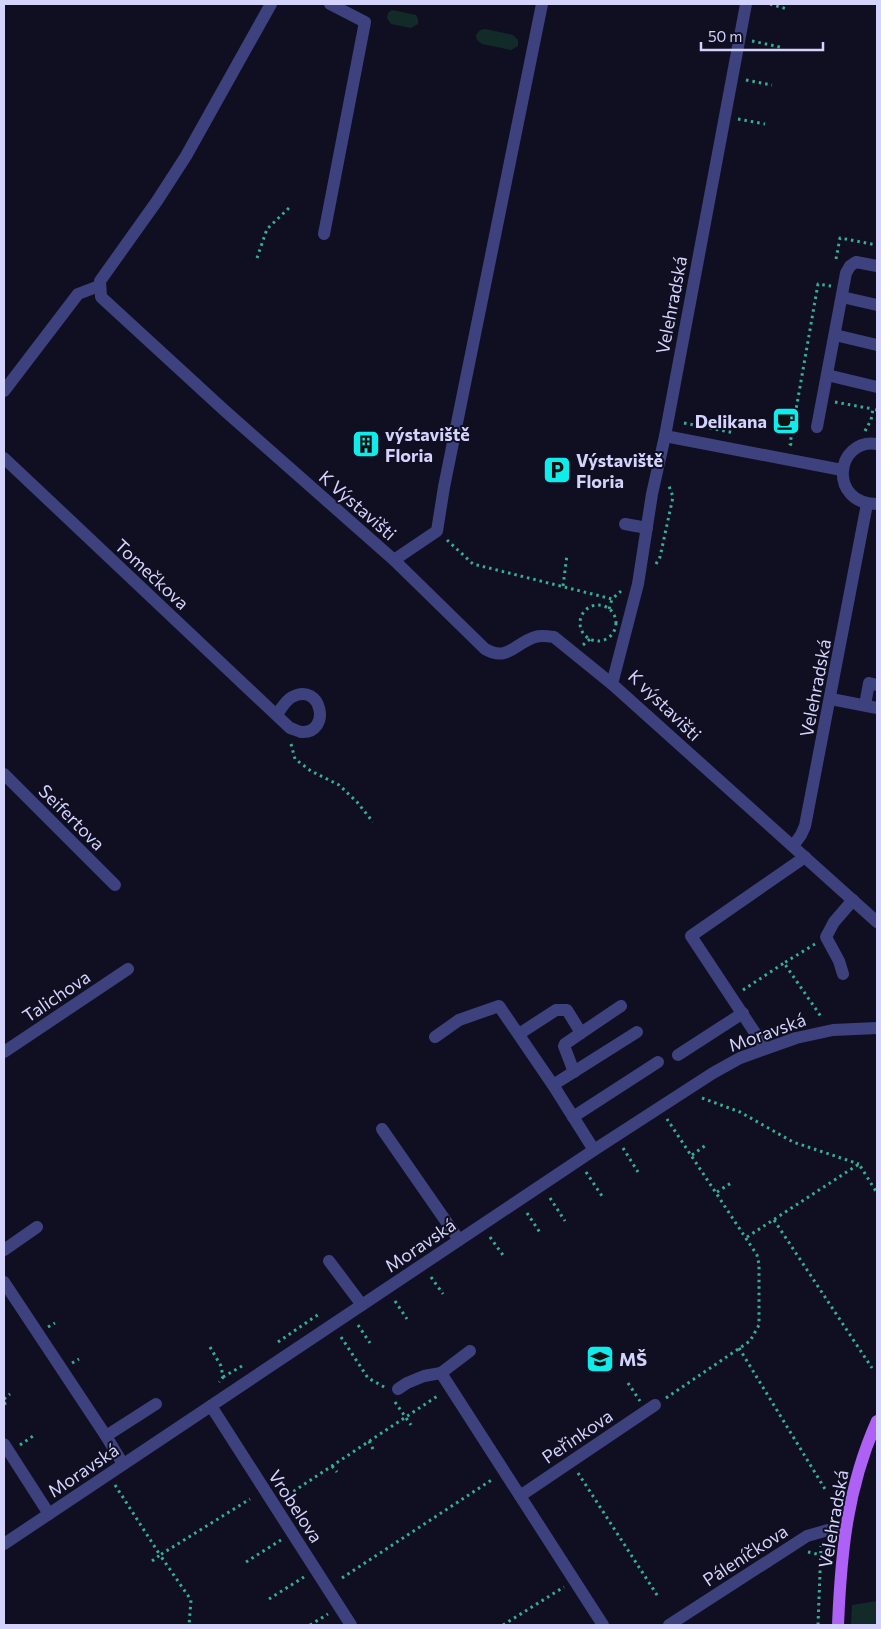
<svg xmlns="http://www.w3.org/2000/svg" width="881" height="1629" viewBox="0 0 881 1629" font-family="Commissioner,sans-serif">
  <rect width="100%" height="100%" fill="#100f22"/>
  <g fill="#132b28">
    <path d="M392 10 416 15 418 19V24L411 28 391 24 387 18 388 13Z"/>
    <path d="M485 29 513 35 518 40V46L511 50 482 44 477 40 476 35 480 30Z"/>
    <path d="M877 1601V1625H851L852 1605Z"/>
  </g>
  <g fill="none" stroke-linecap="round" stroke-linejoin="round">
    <g stroke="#36ad98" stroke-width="3" stroke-dasharray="2.5 4" stroke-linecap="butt">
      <path d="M770 4 787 9"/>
      <path d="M752 41 780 47"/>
      <path d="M746 80 772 85"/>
      <path d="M738 119 765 124"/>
      <path d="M257 258 267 229 290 207"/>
      <path d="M836 259 840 238 877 245"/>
      <path d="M835 402 873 409"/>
      <path d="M684 423 735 433"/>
      <path d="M865 431 871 420 873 409 877 410"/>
      <path d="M792 445 790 444 818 284 831 286"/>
      <path d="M447 540 473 564 612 599 621 591"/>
      <path d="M656 564 660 557 673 497 669 486"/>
      <path d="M563 586 567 555"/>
      <circle cx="598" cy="623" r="18"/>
      <path d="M609 609 612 599"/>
      <path d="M583 645 590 639"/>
      <path d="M291 744 295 759 311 771 339 785 357 802 373 822"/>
      <path d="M815 944 784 963 822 1018"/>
      <path d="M743 990 784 963"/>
      <path d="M702 1098 740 1112 793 1142 859 1164"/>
      <path d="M623 1148 638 1172"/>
      <path d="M692 1155 706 1145"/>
      <path d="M586 1172 602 1196"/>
      <path d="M717 1192 731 1183"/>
      <path d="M550 1198 565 1221"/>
      <path d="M527 1213 541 1234"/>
      <path d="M774 1220 872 1368"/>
      <path d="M490 1237 505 1258"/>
      <path d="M747 1237 859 1164 877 1193"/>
      <path d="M431 1277 443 1294"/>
      <path d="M395 1301 407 1319"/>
      <path d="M358 1325 370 1343"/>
      <path d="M48 1327 55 1323"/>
      <path d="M341 1337 368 1378 386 1388"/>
      <path d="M278 1342 319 1314"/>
      <path d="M210 1347 221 1366 223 1377 219 1382"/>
      <path d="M739 1348 825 1489"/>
      <path d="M72 1363 79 1359"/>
      <path d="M223 1377 242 1366"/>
      <path d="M628 1383 640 1401"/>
      <path d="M666 1398 750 1341 759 1325V1264L757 1255 667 1119"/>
      <path d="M4 1399 10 1394"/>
      <path d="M4 1402 5 1404 4 1405"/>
      <path d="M395 1402 411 1425"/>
      <path d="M369 1441 373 1449"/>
      <path d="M20 1445 36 1434"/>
      <path d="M332 1466 337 1472"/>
      <path d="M578 1473 659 1598"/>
      <path d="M115 1485 160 1555 250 1499"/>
      <path d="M288 1495 439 1395"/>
      <path d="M808 1552 821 1555"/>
      <path d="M152 1561 160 1555 191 1600 189 1625"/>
      <path d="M246 1562 281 1540"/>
      <path d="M342 1578 493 1479"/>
      <path d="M269 1599 304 1577"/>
      <path d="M310 1625 328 1614"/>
      <path d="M503 1625 564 1587"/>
      <path d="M818 1625 821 1546"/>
    </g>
    <g stroke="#3d427e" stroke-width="12">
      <path d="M271 4 186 156 157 201 100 281 101 297 224 410 394 560 485 649C508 662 515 643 535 637 541 635 547 636 554 637L612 684"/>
      <path d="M746 4 665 436 842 470"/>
      <path d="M324 234 365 22 330 4"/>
      <path d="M842 297 877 305"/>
      <path d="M835 335 877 345"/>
      <path d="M827 375 877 387"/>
      <path d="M4 391 78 294 99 286"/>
      <path d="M817 427 846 273 850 266 856 262 877 266"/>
      <path d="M665 436 652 494 638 584 612 684 877 922"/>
      <path d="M877 444C835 438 828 504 877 504"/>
      <path d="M4 458 290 728C293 729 298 731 301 732 332 734 322 681 292 697 286 700 281 709 277 714"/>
      <path d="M625 524 647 528"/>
      <path d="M394 560 437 531 444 487 542 4"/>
      <path d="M831 699 877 708"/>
      <path d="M865 705 869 683 877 685"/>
      <path d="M4 774 115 885"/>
      <path d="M793 846 801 835 805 826 867 504"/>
      <path d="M843 974 839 961 826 937 834 922 853 900"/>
      <path d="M519 1034 556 1010H567L581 1033 621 1006"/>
      <path d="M435 1037 459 1020 499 1006 553 1085 594 1150"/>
      <path d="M765 1048 691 936 805 857"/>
      <path d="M4 1052 128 969"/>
      <path d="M678 1055 743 1013"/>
      <path d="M574 1072 564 1046 565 1044 581 1033"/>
      <path d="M553 1085 637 1032"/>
      <path d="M573 1117 658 1062"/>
      <path d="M382 1129 459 1240"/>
      <path d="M4 1250 37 1227"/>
      <path d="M329 1261 362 1305"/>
      <path d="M4 1282 106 1436"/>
      <path d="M441 1373 603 1625"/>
      <path d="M398 1389 407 1383 424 1376 441 1373 470 1351"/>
      <path d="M211 1406 351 1625"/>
      <path d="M4 1444 49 1514"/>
      <path d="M123 1464 106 1436 156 1404"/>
      <path d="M520 1496 655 1405"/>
      <path d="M4 1544 594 1150 713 1073 740 1058 796 1038 833 1030 877 1028"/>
      <path d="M669 1625 807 1536 828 1530 845 1531"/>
    </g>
    <path stroke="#ad61f5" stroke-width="12" d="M838 1625C841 1553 847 1488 877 1421"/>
  </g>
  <defs>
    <g id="cafe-square" transform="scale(1.4375)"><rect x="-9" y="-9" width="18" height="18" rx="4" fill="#0fece9" stroke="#100f22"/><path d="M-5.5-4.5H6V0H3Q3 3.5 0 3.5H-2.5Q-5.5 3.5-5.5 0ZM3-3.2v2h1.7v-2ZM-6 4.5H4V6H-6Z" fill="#111"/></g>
    <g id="building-square" transform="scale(1.4375)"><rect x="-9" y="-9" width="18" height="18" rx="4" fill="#0fece9" stroke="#100f22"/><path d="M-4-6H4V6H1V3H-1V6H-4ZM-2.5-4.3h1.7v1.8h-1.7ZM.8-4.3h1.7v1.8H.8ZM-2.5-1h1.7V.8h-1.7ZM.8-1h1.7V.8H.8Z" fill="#111"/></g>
    <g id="parking-square" transform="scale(1.4375)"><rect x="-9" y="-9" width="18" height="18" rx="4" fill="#0fece9" stroke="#100f22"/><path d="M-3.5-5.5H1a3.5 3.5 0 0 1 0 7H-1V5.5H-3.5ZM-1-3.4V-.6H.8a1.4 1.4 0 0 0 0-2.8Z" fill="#111"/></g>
    <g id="school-square" transform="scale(1.4375)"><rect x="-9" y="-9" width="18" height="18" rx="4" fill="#0fece9" stroke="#100f22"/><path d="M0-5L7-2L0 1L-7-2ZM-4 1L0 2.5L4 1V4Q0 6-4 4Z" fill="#111"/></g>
  </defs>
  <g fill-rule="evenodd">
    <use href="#cafe-square" x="786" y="421"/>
    <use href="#building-square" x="366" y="444"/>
    <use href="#parking-square" x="557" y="470"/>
    <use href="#school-square" x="600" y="1359"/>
  </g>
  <g text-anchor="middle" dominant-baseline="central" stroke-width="4" stroke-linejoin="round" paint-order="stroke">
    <g font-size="18" fill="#d3d3fc" stroke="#100f22">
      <text transform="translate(671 305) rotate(-79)">Velehradská</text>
      <text transform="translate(358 505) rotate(41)">K Výstavišti</text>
      <text transform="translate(152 574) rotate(43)">Tomečkova</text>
      <text transform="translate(815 688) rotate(-79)">Velehradská</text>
      <text transform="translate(665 705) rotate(44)">K výstavišti</text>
      <text transform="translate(72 817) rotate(45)">Seifertova</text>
      <text transform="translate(56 996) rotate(-34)">Talichova</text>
      <text transform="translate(767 1032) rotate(-20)">Moravská</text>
      <text transform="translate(420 1245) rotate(-34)">Moravská</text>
      <text transform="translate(577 1436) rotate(-34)">Peřinkova</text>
      <text transform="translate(83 1470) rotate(-34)">Moravská</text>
      <text transform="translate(296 1506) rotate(57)">Vrobelova</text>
      <text transform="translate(833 1519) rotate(-80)">Velehradská</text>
      <text transform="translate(745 1555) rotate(-33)">Páleníčkova</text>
    </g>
    <g font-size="18" font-weight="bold" fill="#d3d3fc" stroke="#100f22" text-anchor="start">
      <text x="767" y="421" text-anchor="end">Delikana</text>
      <text x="385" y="434">výstaviště<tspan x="385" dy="21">Floria</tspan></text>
      <text x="576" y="460">Výstaviště<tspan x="576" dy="21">Floria</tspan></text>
      <text x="619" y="1359">MŠ</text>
    </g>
  </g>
  <rect width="881" height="1629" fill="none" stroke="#d3d3fc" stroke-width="10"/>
  <path d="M701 42v8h122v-8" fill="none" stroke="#d3d3fc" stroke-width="2.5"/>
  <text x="708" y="42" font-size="15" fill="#d3d3fc" stroke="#100f22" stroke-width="4" paint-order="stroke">50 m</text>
</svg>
